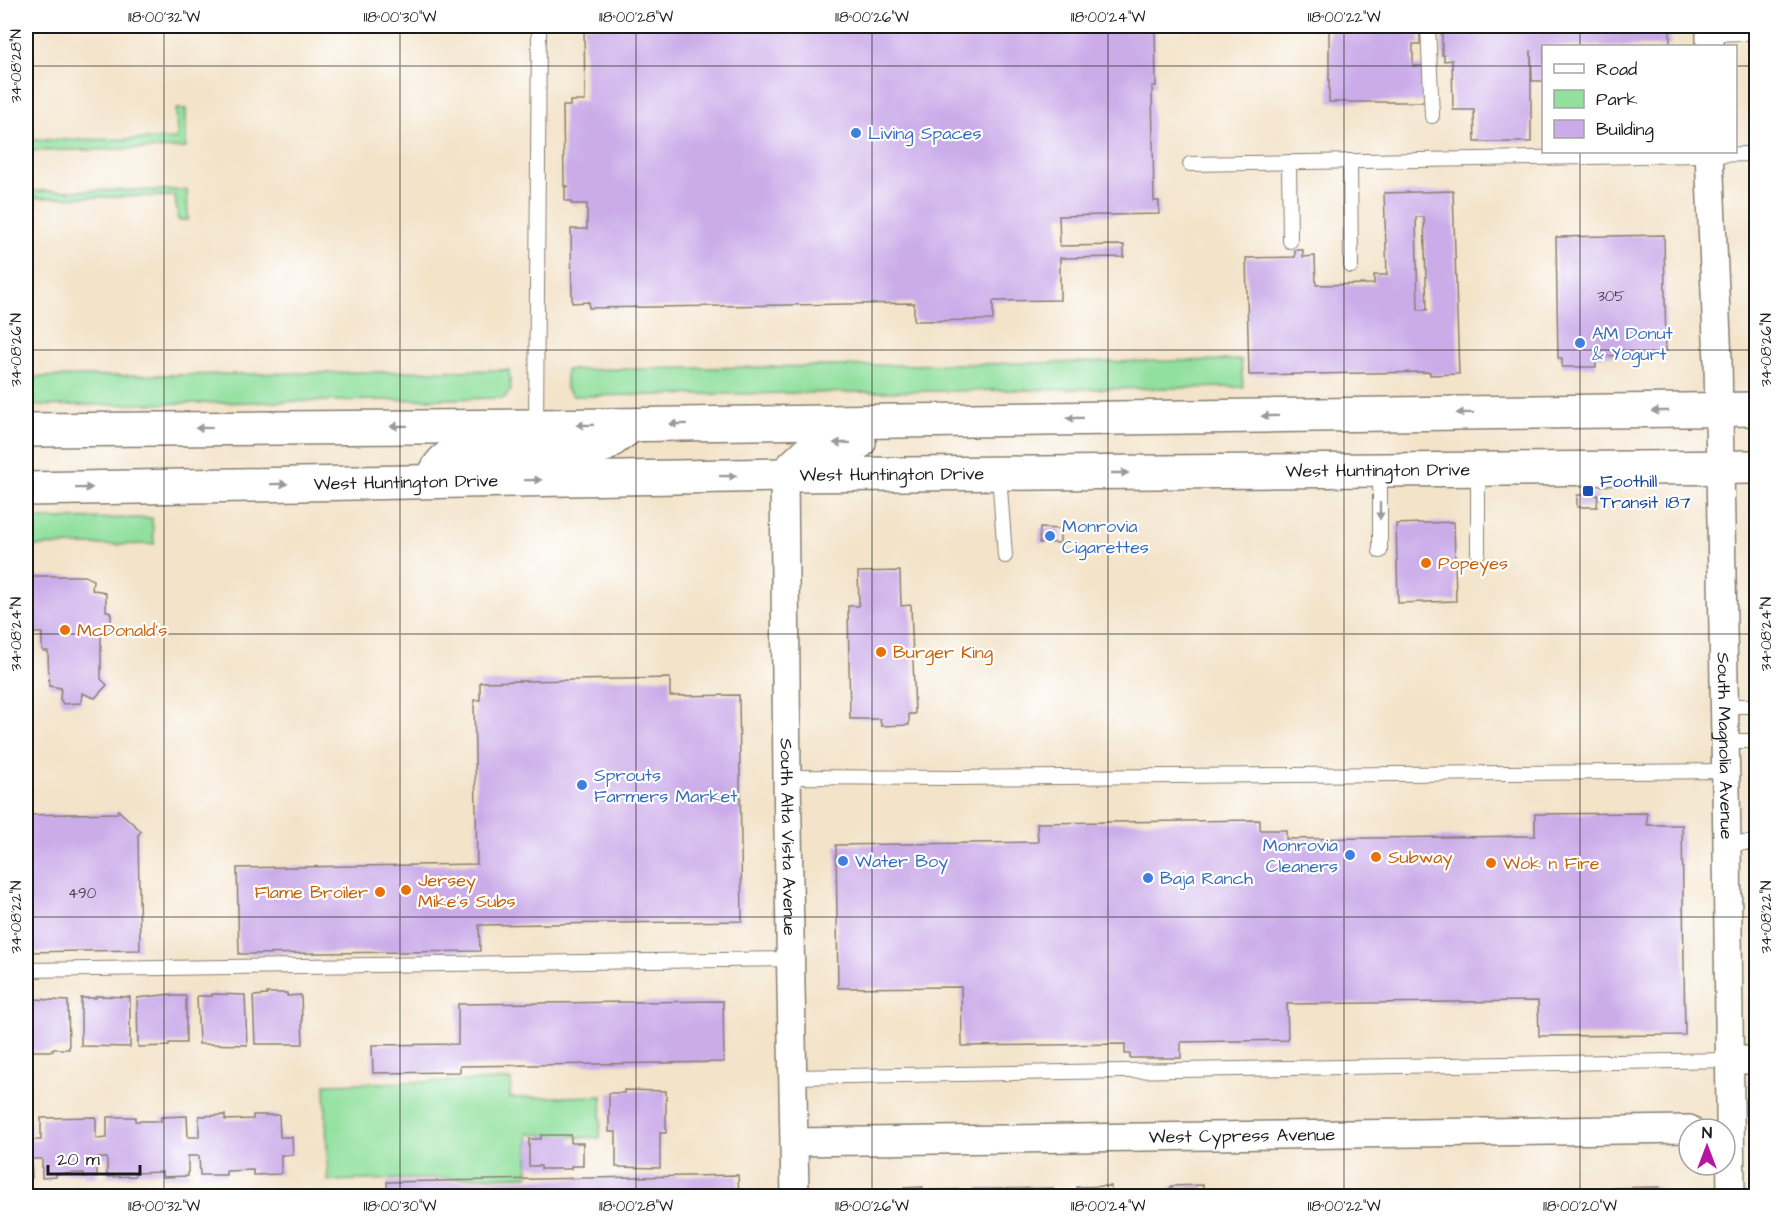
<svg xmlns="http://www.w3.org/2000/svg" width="1782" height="1222" viewBox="0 0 1782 1222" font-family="'Architects Daughter',sans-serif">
  <rect width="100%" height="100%" fill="#fff"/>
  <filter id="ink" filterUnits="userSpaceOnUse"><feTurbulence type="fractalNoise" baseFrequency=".0167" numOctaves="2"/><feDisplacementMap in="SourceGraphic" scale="12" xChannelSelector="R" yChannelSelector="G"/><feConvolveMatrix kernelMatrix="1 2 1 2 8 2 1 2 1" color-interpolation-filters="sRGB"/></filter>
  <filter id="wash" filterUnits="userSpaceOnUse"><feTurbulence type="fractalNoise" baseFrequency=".008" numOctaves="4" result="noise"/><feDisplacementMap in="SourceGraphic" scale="24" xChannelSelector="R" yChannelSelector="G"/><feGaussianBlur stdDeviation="1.35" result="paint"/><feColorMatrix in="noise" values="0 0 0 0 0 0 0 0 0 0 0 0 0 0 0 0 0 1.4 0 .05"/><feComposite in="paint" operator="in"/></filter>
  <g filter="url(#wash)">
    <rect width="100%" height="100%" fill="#f3e3c9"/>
    <g fill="#91e09e" stroke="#567e5d" stroke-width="1.5">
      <path d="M176 109H186V148L26 151V140L177 139Z"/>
      <path d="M187 190 188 220H178L175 196 26 198V191Z"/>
      <path d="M1241 360 1243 387 573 396 566 389V370Z"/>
      <path d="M509 370 511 390 504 398 26 406V377Z"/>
      <path d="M152 518 154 544 26 546V519Z"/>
      <path d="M511 1080 510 1098 602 1096 600 1138 528 1134V1176L328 1181 325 1084Z"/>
    </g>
    <g id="blocks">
      <g fill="#cbace9" fill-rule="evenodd">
        <path d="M584 26H1155L1156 86H1152L1154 201H1159V214L1059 216 1060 246 1124 245V257L1060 258V300L993 301V320L914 321V303L589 308V302L572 303 571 229H587V204H571V201H565V187L569 186H564L563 106H570V101H585Z"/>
        <path d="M1329 26H1420V44H1413V66H1425V102H1329Z"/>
        <path d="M1442 26H1670V46H1544V81H1532L1531 50V142H1475L1474 110H1453L1452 60 1444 61V55H1442Z"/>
        <path d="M1749 26H1756V66L1750 67Z"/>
        <path d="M1453 191 1459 374 1430 375V372L1249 375 1246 258 1295 257V250H1303V257L1315 256 1316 285 1374 284V275H1387L1384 193ZM1416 217H1424L1427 310H1418Z"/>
        <path d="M1664 235 1666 355 1596 356V367H1562V358H1558L1556 237Z"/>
        <path d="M1577 495H1598L1597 507H1577Z"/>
        <path d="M1454 522 1456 601 1398 603 1396 524Z"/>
        <path d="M1040 528 1060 529V543H1039Z"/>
        <path d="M900 571 901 606 911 605 915 714H909V725L881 726 880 719H850L848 606H859L858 572Z"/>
        <path d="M30 576H85L93 580 92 590 101 591 106 594V611H109L111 615V629L109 632 101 631V679L107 685 95 698 82 693 81 703 63 704 60 699 61 688 49 686 48 651H43L42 649V633H26V578Z"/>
        <path d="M670 678V696L739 695 742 921 479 925 480 951 239 954 237 868 477 864 474 700H480V682Z"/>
        <path d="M118 810 141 831 138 835 140 950 26 952V815L117 813Z"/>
        <path d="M1647 813V825H1682L1685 1035 1539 1036 1538 1001 1287 1004 1288 1040 1181 1042V1058H1130V1054H1125V1044L962 1046 961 987 838 988 836 845 1038 842 1037 823 1260 820V830H1286V839L1535 836V814Z"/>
        <path d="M267 993H287V996L301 995 303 1044H255L253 996 267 995Z"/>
        <path d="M171 994V996H186V1043H169V1046L138 1047 137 998Z"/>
        <path d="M212 994 245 995 247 1045 199 1044 197 996H212Z"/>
        <path d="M96 996 130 997V1047L81 1046V998H96Z"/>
        <path d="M34 999 68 1001 69 1049H52L53 1051H26V1002H34Z"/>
        <path d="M723 1001 724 1062 460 1066V1072L373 1073 372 1045 458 1044V1004Z"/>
        <path d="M624 1090 666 1091V1133H660V1168L616 1167V1132H609V1093H624Z"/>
        <path d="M225 1115V1120L253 1119V1115H279L280 1137H292L293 1155H281V1174L253 1175V1170L226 1171V1175H200L199 1156H188V1176L162 1177V1172L135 1173V1176L107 1177V1158H97V1177H84V1173L56 1174V1177L42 1178V1159H31L32 1178H26V1118H30L31 1140H41V1118L96 1117V1139L107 1138V1117H135V1121H161V1117L187 1116 188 1137H199V1116Z"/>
        <path d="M541 1135H571V1143H583V1166H571V1169H541V1166H529V1139H541Z"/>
        <path d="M738 1175 739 1196H388L387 1182Z"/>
        <path d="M1203 1185 1204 1196H1171V1186Z"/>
        <path d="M1111 1186V1196H1077V1187Z"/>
        <path d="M923 1187V1190L1053 1188V1196H904V1188Z"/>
        <path d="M1660 1187V1196H1604V1188Z"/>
        <path d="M1447 1191V1196H1404V1192Z"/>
        <rect x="1284" y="1193" width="57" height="3"/>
        <rect x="1490" y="1194" width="51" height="2"/>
      </g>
    </g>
  </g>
  <g filter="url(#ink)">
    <use href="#blocks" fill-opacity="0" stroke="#888072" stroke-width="1.5"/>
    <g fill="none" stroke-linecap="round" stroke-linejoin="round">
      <g stroke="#888072" stroke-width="16">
        <g id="lane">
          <path d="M1428 26 1432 116"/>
          <path d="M1710 34 1747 33"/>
          <path d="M1350 161 1351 266"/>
          <path d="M1289 162 1290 241"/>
          <path d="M1190 164 1756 154"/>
          <path d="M536 426 539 26"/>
          <path d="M1478 470V553"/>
          <path d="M1380 471V551"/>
          <path d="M999 474 1005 556"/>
          <path d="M1724 706H1756"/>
          <path d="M1725 741H1756"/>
          <path d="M787 777 956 778 1726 771"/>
          <path d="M1727 843H1756"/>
          <path d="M26 970 792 959"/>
          <path d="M794 1077 1729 1060"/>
        </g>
      </g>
      <g stroke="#888072" stroke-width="30">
        <g id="street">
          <path d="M1710 26V46"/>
          <path id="s1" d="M1709 152 1718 362 1727 843 1731 1196"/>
          <path id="s2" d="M784 475 787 777 795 1196"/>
          <path d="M1729 1060H1756"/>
          <path id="s3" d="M795 1142 1689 1129"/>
        </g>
      </g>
      <g stroke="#888072" stroke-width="36">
        <g id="primary">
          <path d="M26 430 536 426 1756 409"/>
          <path d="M784 475 818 443 859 442"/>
          <path d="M432 481C437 468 441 461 453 454L570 452 605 445 627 429"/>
          <path id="s4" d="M26 489 784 475 1756 467"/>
        </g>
      </g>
      <use href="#lane" stroke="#fff" stroke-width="14"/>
      <use href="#street" stroke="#fff" stroke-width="27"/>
      <use href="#primary" stroke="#fff" stroke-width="33"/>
    </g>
    <defs><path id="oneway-solid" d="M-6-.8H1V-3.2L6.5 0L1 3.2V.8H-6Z" transform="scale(1.5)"/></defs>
    <g fill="#999">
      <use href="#oneway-solid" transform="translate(1660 411) rotate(179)"/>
      <use href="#oneway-solid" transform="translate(1465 413) rotate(179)"/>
      <use href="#oneway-solid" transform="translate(1270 416) rotate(179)"/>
      <use href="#oneway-solid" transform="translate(1075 418) rotate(179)"/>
      <use href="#oneway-solid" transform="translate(678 424) rotate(179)"/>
      <use href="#oneway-solid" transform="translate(585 425) rotate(179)"/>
      <use href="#oneway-solid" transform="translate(399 426) rotate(179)"/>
      <use href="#oneway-solid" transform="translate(204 428) rotate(179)"/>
      <use href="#oneway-solid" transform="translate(842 443) rotate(179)"/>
      <use href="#oneway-solid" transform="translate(1120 473)"/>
      <use href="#oneway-solid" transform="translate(728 476) rotate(-1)"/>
      <use href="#oneway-solid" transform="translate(533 480) rotate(-1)"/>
      <use href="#oneway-solid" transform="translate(279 484) rotate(-1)"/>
      <use href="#oneway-solid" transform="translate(84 488) rotate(-1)"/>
      <use href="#oneway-solid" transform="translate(1380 511) rotate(90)"/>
    </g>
  </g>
  <path fill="none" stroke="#1c1c1c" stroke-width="1.5" stroke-opacity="0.45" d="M164 26V1196M400 26V1196M636 26V1196M872 26V1196M1108 26V1196M1344 26V1196M1580 26V46M26 66H1544M1736 66H1756M1580 152V1196M26 350H1756M26 634H1756M26 917H1756"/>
  <g fill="#3f7fe0" stroke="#fff" stroke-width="2">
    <circle cx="856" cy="133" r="6"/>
    <circle cx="1580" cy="343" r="6"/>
    <circle cx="1050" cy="536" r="6"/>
    <circle cx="582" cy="785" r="6"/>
    <circle cx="1350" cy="855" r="6"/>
    <circle cx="843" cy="861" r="6"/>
    <circle cx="1148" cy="878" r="6"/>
  </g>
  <rect fill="#1a4fb4" stroke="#fff" stroke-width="2" x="1582" y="485" width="12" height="12" rx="3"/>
  <g fill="#e8710a" stroke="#fff" stroke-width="2">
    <circle cx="1426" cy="563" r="6"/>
    <circle cx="65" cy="630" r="6"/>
    <circle cx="881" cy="652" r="6"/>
    <circle cx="1376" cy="857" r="6"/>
    <circle cx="1491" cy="863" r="6"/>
    <circle cx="406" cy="890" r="6"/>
    <circle cx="380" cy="892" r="6"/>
  </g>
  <g text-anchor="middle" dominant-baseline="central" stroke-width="4.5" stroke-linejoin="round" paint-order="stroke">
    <g font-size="15" fill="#48404f">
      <text x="1611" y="296">305</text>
      <text x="82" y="893">490</text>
    </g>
    <g font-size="18" fill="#366cbe" stroke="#fff" text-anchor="start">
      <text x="868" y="133">Living Spaces</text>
      <text x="1592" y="333">AM Donut<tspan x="1592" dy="21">&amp; Yogurt</tspan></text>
      <text x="1062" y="526">Monrovia<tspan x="1062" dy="21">Cigarettes</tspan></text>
      <text x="594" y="775">Sprouts<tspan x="594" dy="21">Farmers Market</tspan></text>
      <text x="1338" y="845" text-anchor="end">Monrovia<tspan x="1338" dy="21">Cleaners</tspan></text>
      <text x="855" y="861">Water Boy</text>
      <text x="1160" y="878">Baja Ranch</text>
    </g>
    <g font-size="18" fill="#1c1c1c" stroke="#fff">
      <text stroke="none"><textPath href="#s4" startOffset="1352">West Huntington Drive</textPath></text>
      <text stroke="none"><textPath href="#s4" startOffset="866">West Huntington Drive</textPath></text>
      <text stroke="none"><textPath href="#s4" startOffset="380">West Huntington Drive</textPath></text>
      <text stroke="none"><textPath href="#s1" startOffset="594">South Magnolia Avenue</textPath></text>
      <text stroke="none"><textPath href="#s2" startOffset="362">South Alta Vista Avenue</textPath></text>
      <text stroke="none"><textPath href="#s3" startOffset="447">West Cypress Avenue</textPath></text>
    </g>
    <g font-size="18" fill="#164399" stroke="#fff" text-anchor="start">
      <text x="1600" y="481">Foothill<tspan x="1600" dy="21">Transit 187</tspan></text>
    </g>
    <g font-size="18" fill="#c56008" stroke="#fff" text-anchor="start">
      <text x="1438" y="563">Popeyes</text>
      <text x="77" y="630">McDonald's</text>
      <text x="893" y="652">Burger King</text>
      <text x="1388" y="857">Subway</text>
      <text x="1503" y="863">Wok n Fire</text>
      <text x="418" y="880">Jersey<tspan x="418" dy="21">Mike's Subs</tspan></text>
      <text x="368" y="892" text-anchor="end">Flame Broiler</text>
    </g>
  </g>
  <rect width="1782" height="1222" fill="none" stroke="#fff" stroke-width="66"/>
  <rect x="1542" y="45" width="195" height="108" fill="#ffffff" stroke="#a4a4a4" stroke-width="1.5"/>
  <rect x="1554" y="64" width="30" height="9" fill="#ffffff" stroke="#a4a4a4" stroke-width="1.5"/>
  <text x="1596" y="75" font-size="18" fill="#1c1c1c">Road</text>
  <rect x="1554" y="90" width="30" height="18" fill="#91e09e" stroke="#a4a4a4" stroke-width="1.5"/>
  <text x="1596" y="105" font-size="18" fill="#1c1c1c">Park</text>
  <rect x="1554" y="120" width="30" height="18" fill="#cbace9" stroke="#a4a4a4" stroke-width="1.5"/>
  <text x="1596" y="135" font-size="18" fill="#1c1c1c">Building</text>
  <g transform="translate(1707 1147)"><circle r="28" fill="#ffffff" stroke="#a4a4a4" stroke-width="1.5"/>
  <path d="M0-4.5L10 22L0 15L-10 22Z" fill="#b5179e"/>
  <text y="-9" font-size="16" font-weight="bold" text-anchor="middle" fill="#1c1c1c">N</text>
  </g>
  <path d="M48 1165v9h92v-9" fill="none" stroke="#1c1c1c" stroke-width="3"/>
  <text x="57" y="1165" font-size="18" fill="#1c1c1c" stroke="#ffffff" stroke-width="4.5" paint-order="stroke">20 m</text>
  <rect x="33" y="33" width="1716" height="1156" fill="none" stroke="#1c1c1c" stroke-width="2"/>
  <g font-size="15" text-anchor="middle" fill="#1c1c1c">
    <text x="164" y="22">118°00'32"W</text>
    <text x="400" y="22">118°00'30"W</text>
    <text x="636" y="22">118°00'28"W</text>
    <text x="872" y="22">118°00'26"W</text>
    <text x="1108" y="22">118°00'24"W</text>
    <text x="1344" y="22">118°00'22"W</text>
    <text transform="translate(16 66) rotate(-90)" y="5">34°08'28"N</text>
    <text transform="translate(16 350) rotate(-90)" y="5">34°08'26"N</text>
    <text transform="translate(1766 350) rotate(-90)" y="5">34°08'26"N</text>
    <text transform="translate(16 634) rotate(-90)" y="5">34°08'24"N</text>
    <text transform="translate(1766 634) rotate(-90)" y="5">34°08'24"N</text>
    <text transform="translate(16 917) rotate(-90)" y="5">34°08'22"N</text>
    <text transform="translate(1766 917) rotate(-90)" y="5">34°08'22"N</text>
    <text x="164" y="1211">118°00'32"W</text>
    <text x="400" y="1211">118°00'30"W</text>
    <text x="636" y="1211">118°00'28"W</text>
    <text x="872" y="1211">118°00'26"W</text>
    <text x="1108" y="1211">118°00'24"W</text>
    <text x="1344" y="1211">118°00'22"W</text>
    <text x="1580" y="1211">118°00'20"W</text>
  </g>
</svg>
